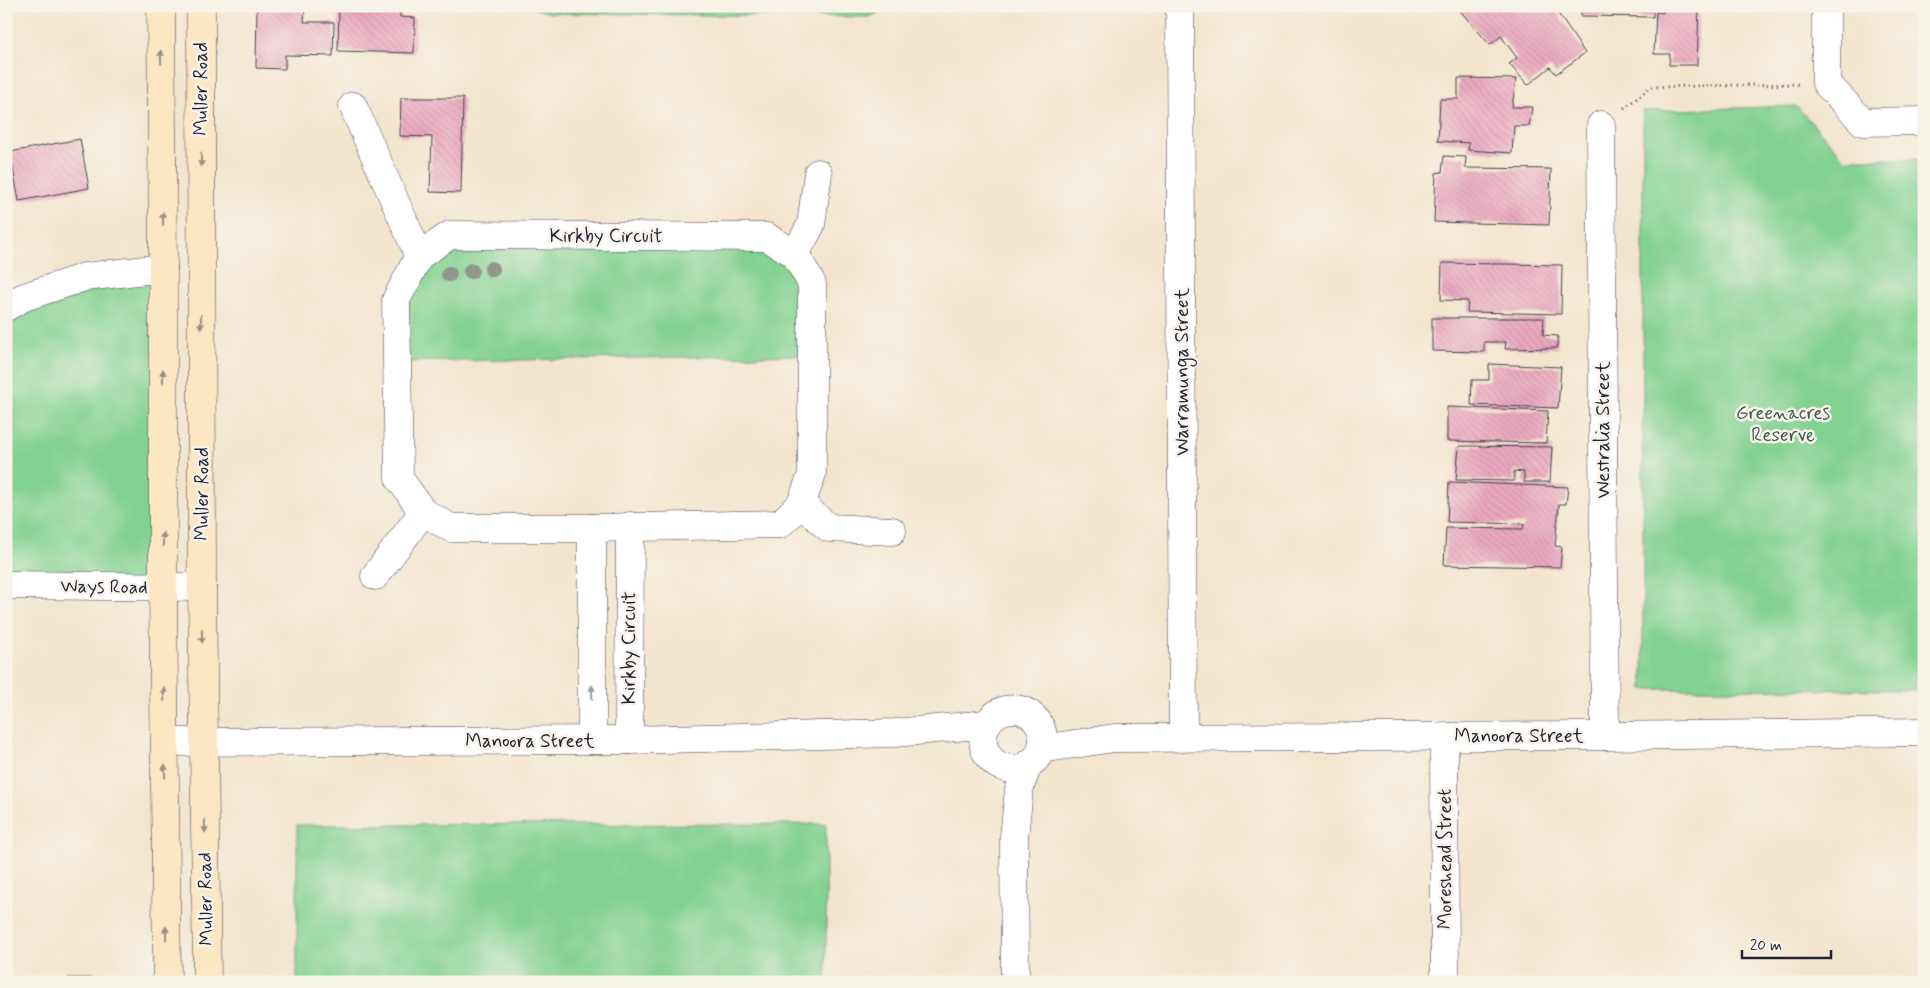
<svg xmlns="http://www.w3.org/2000/svg" width="1930" height="988" viewBox="0 0 1930 988" font-family="Mynerve,sans-serif">
  <defs>
    <pattern id="building-back-hatch" width="6" height="6" patternUnits="userSpaceOnUse" patternTransform="scale(1.25)"><rect width="6" height="6" fill="#eba9c0"/><path d="M-1 5l2 2M0 0l6 6M5-1l2 2" fill="none" stroke="#c991a6"/></pattern>
  </defs>
  <rect width="100%" height="100%" fill="#f7f3e8"/>
  <filter id="ink" filterUnits="userSpaceOnUse"><feTurbulence type="fractalNoise" baseFrequency=".02" numOctaves="2"/><feDisplacementMap in="SourceGraphic" scale="10" xChannelSelector="R" yChannelSelector="G"/><feConvolveMatrix kernelMatrix="1 2 1 2 8 2 1 2 1" color-interpolation-filters="sRGB"/></filter>
  <filter id="wash" filterUnits="userSpaceOnUse"><feTurbulence type="fractalNoise" baseFrequency=".0096" numOctaves="4" result="noise"/><feDisplacementMap in="SourceGraphic" scale="20" xChannelSelector="R" yChannelSelector="G"/><feGaussianBlur stdDeviation="1.12" result="paint"/><feColorMatrix in="noise" values="0 0 0 0 0 0 0 0 0 0 0 0 0 0 0 0 0 1.4 0 .05"/><feComposite in="paint" operator="in"/></filter>
  <g filter="url(#wash)">
    <rect width="100%" height="100%" fill="#f3e5cd"/>
    <g fill="#82d191" stroke="#527a66">
      <path d="M526 6H889L870 17 550 13Z"/>
      <path d="M1796 106 1845 159H1924V690L1643 689V111Z"/>
      <path d="M450 235 767 237 795 254 812 355 397 362 419 256Z"/>
      <path d="M163 268V587L6 585V307Z"/>
      <path d="M826 824V982H297V825Z"/>
    </g>
    <g id="blocks">
      <g fill="url(#building-back-hatch)">
        <path d="M257 6H305L304 22H334L333 56 285 55V69L256 68Z"/>
        <path d="M339 6H400V17L415 18 414 53 338 51Z"/>
        <path d="M1456 6H1553L1585 53 1556 74 1550 67 1528 85 1509 64 1517 58 1501 36 1490 45Z"/>
        <path d="M1581 6H1653V17L1581 16Z"/>
        <path d="M1663 6H1699L1697 65H1669L1670 54H1654L1656 12 1663 13Z"/>
        <path d="M1458 78 1516 79 1512 107H1532L1529 126H1514L1512 153 1468 150 1469 143 1438 141 1440 99H1458Z"/>
        <path d="M401 98H463L461 193 430 192 432 137 400 136Z"/>
        <path d="M80 139 89 188 19 201 10 152Z"/>
        <path d="M1444 156 1466 157 1465 168 1551 169 1549 225 1434 222 1436 173 1442 172Z"/>
        <path d="M1442 263 1562 265 1561 314 1467 312 1468 301 1441 300Z"/>
        <path d="M1432 318H1544L1543 335 1558 336 1557 348 1505 349 1506 342H1484V352L1432 351Z"/>
        <path d="M1489 364 1561 367 1558 408 1471 405 1472 380H1489Z"/>
        <path d="M1447 407 1548 411 1546 443 1447 441Z"/>
        <path d="M1459 446 1552 447 1550 482H1524V472L1514 471V481L1456 480Z"/>
        <path d="M1449 482 1568 487 1566 504H1559L1555 546 1562 547 1560 567 1444 565 1446 528 1523 529 1524 524 1447 522Z"/>
        <rect x="68" y="978" width="48" height="4"/>
      </g>
    </g>
  </g>
  <g filter="url(#ink)">
    <use href="#blocks" fill-opacity="0" stroke="#413f51" stroke-width="1"/>
    <g fill="none" stroke-linecap="round" stroke-linejoin="round">
      <g stroke="#413f51" stroke-width="29">
        <g id="street">
          <path d="M1180 6 1183 738"/>
          <path d="M1826 6V83L1863 122 1924 121"/>
          <path d="M353 106 419 256"/>
          <path d="M1601 125 1605 736"/>
          <path d="M450 235 767 237 795 254 812 284V474L801 504 780 524 592 528H451L423 512 399 478 396 300 419 256Z"/>
          <path d="M795 254 811 225 818 173"/>
          <path d="M6 307 24 297 85 277 163 268"/>
          <path d="M801 504 829 528 892 531"/>
          <path d="M375 576 423 512"/>
          <path d="M6 585 202 587"/>
          <circle cx="1013" cy="739" r="30"/>
          <path d="M1444 736 1445 982"/>
          <path d="M592 740V528"/>
          <path d="M629 740 630 526"/>
          <path d="M165 742 629 740 895 733 987 724"/>
          <path d="M1041 749 1114 738 1605 736 1924 732"/>
          <path d="M1015 982 1014 837 1019 790 1028 764"/>
        </g>
      </g>
      <g stroke="#413f51" stroke-width="29">
        <g id="secondary">
          <path d="M161 6 163 268V587L167 982"/>
          <path d="M201 6 202 587 207 982"/>
        </g>
      </g>
      <path stroke="#413f51" stroke-width="3" stroke-dasharray="1 4" stroke-linecap="butt" d="M1624 108 1651 87 1798 84"/>
      <use href="#street" stroke="#fff" stroke-width="28"/>
      <use href="#secondary" stroke="#fce6c4" stroke-width="28"/>
    </g>
    <g fill="#90978b">
      <circle cx="492" cy="269" r="8"/>
      <circle cx="471" cy="271" r="8"/>
      <circle cx="449" cy="274" r="8"/>
    </g>
    <defs><path id="oneway-solid" d="M-6-.8H1V-3.2L6.5 0L1 3.2V.8H-6Z" transform="scale(1.25)"/></defs>
    <g fill="#9a8e86">
      <use href="#oneway-solid" transform="translate(161 57) rotate(-91)"/>
      <use href="#oneway-solid" transform="translate(201 160) rotate(90)"/>
      <use href="#oneway-solid" transform="translate(163 219) rotate(-91)"/>
      <use href="#oneway-solid" transform="translate(201 322) rotate(90)"/>
      <use href="#oneway-solid" transform="translate(163 376) rotate(-90)"/>
      <use href="#oneway-solid" transform="translate(163 539) rotate(-90)"/>
      <use href="#oneway-solid" transform="translate(202 636) rotate(89)"/>
      <use href="#oneway-solid" transform="translate(164 694) rotate(-91)"/>
      <use href="#oneway-solid" transform="translate(165 771) rotate(-91)"/>
      <use href="#oneway-solid" transform="translate(205 826) rotate(89)"/>
      <use href="#oneway-solid" transform="translate(166 933) rotate(-91)"/>
    </g>
    <use fill="#9c9ca7" href="#oneway-solid" transform="translate(592 692) rotate(-90)"/>
  </g>
  <g text-anchor="middle" dominant-baseline="central" stroke-width="5" stroke-linejoin="round" paint-order="stroke">
    <g font-size="19" fill="#22223b" stroke="#f7f3e8">
      <text transform="translate(201 89) rotate(-90)">Muller Road</text>
      <text x="606" y="236">Kirkby Circuit</text>
      <text transform="translate(1182 372) rotate(-90)">Warramunga Street</text>
      <text transform="translate(1603 430) rotate(-90)">Westralia Street</text>
      <text transform="translate(202 494) rotate(-90)">Muller Road</text>
      <text transform="translate(104 587) rotate(1)">Ways Road</text>
      <text transform="translate(629 648) rotate(-90)">Kirkby Circuit</text>
      <text x="1519" y="736">Manoora Street</text>
      <text x="530" y="741">Manoora Street</text>
      <text transform="translate(1445 859) rotate(-90)">Moreshead Street</text>
      <text transform="translate(206 899) rotate(-91)">Muller Road</text>
    </g>
    <g font-size="19" fill="#3f5755" stroke="#f7f3e8">
      <text x="1783" y="413">Greenacres<tspan x="1783" dy="22">Reserve</tspan></text>
    </g>
  </g>
  <rect width="1930" height="988" fill="none" stroke="#f7f3e8" stroke-width="25"/>
  <path d="M1742 950v8h89v-8" fill="none" stroke="#22223b" stroke-width="2.5"/>
  <text x="1750" y="950" font-size="15" fill="#22223b" stroke="#f7f3e8" stroke-width="4" paint-order="stroke">20 m</text>
</svg>
